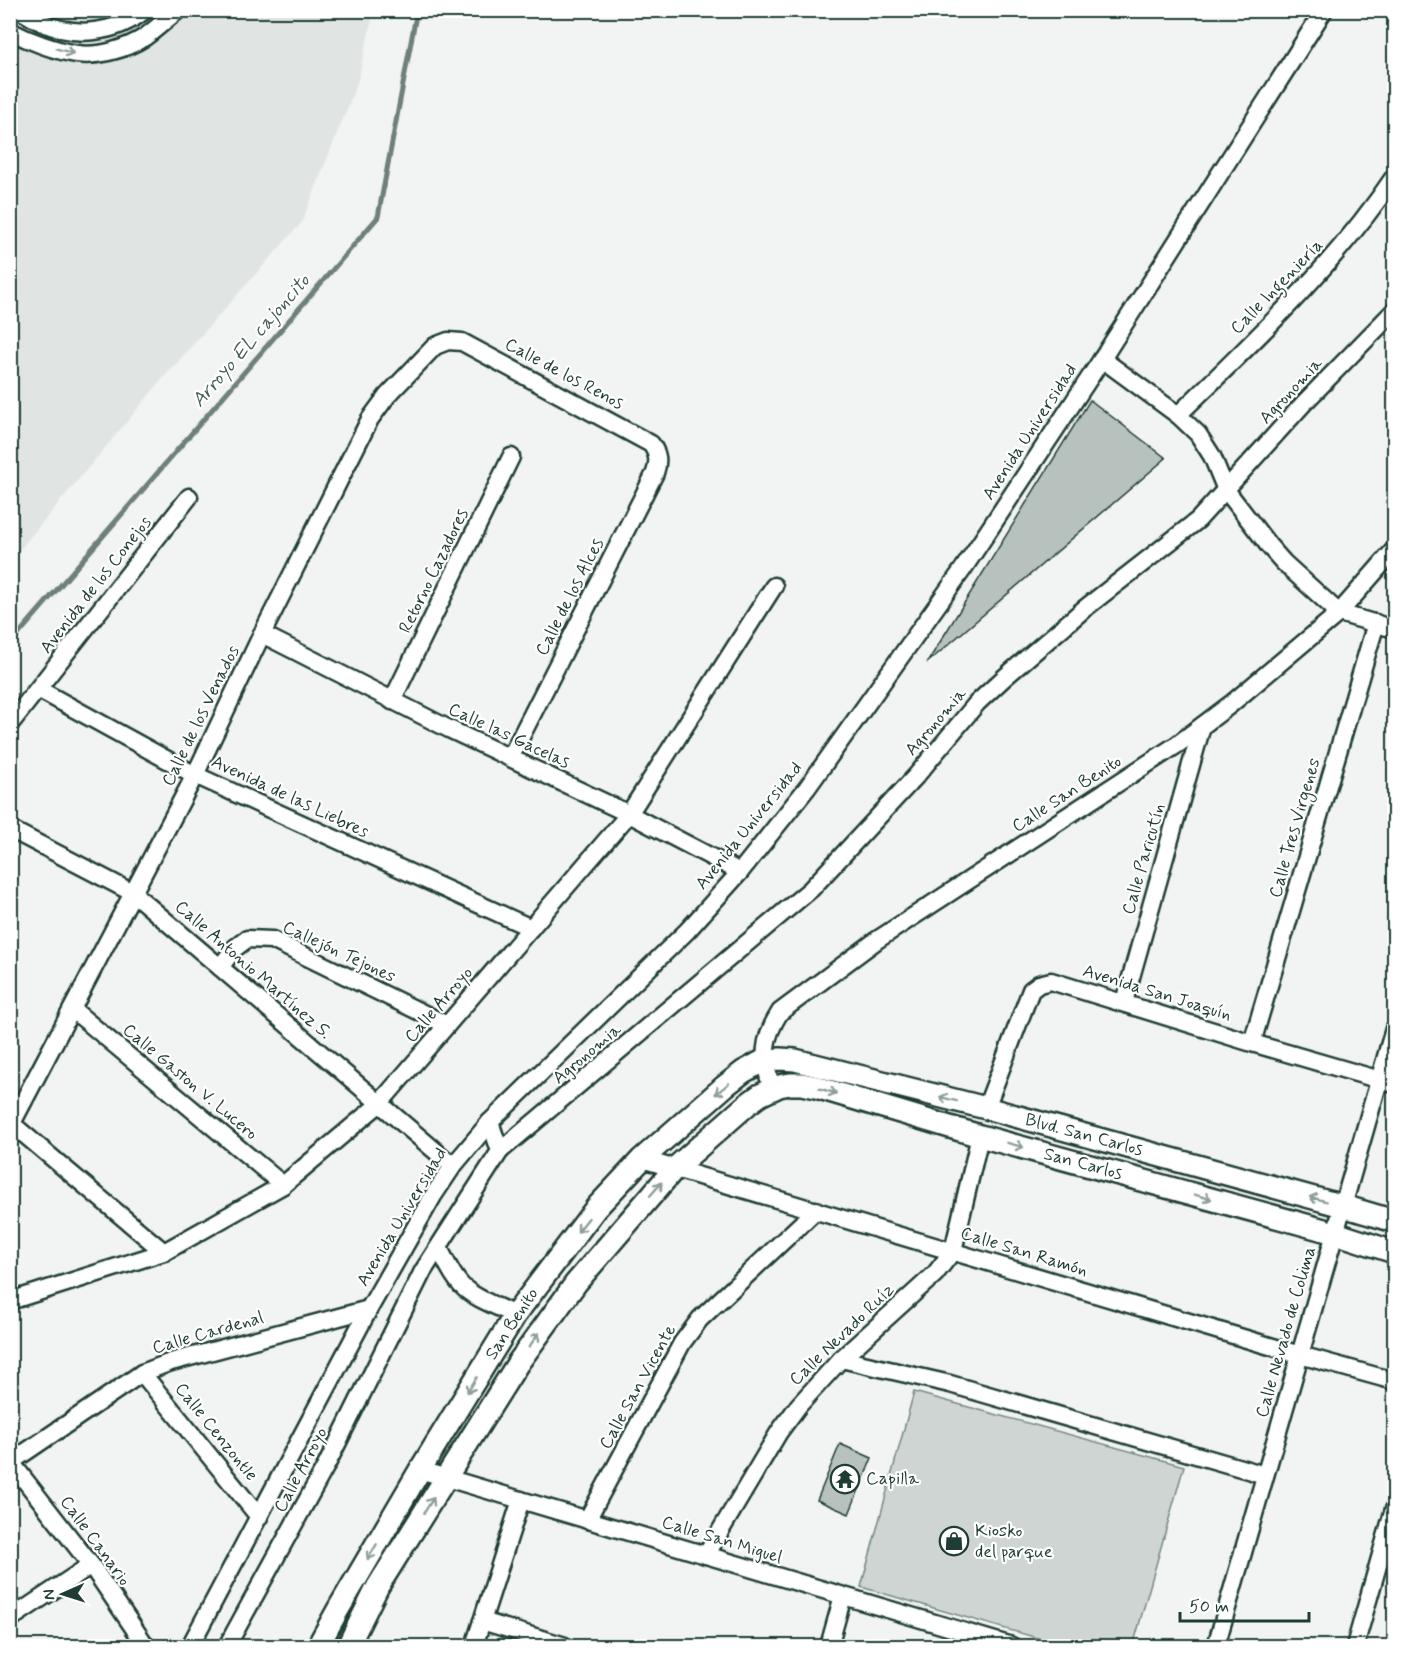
<svg xmlns="http://www.w3.org/2000/svg" width="1405" height="1657" viewBox="0 0 1405 1657" font-family="Mynerve,sans-serif">
  <rect width="100%" height="100%" fill="#f2f3f3"/>
  <filter id="ink" filterUnits="userSpaceOnUse"><feTurbulence type="fractalNoise" baseFrequency=".0167" numOctaves="2"/><feDisplacementMap in="SourceGraphic" scale="12" xChannelSelector="R" yChannelSelector="G"/><feConvolveMatrix kernelMatrix="1 2 1 2 8 2 1 2 1" color-interpolation-filters="sRGB"/></filter>
  <g filter="url(#ink)">
    <path fill="#e0e4e3" d="M11 11H374L357 83 302 222 165 376 11 560Z"/>
    <path fill="#ced5d3" stroke="#768984" stroke-width="1.5" d="M914 1392 1184 1466 1133 1646H1065L861 1587Z"/>
    <g fill="none" stroke-linecap="round" stroke-linejoin="round">
      <path stroke="#6d807b" stroke-width="5" d="M10 644 378 217 417 10"/>
    </g>
    <g fill="#b7c1bd" stroke="#1f3d34" stroke-width="1.5">
      <path d="M1090 400 1166 458 927 663Z"/>
      <path d="M840 1444 872 1458 849 1514 817 1500Z"/>
    </g>
    <g fill="none" stroke-linecap="round" stroke-linejoin="round">
      <g stroke="#1f3d34" stroke-width="21">
        <g id="minor">
          <path d="M20 10C27 14 34 19 41 22 75 38 115 34 145 10"/>
          <path d="M10 31C29 41 56 51 77 54 99 57 126 49 145 37 156 29 167 19 178 10"/>
          <path d="M1102 359 1178 415 1198 434 1212 456 1226 490 1269 546 1284 563 1339 613 1394 629"/>
          <path d="M1178 415C1255 340 1334 266 1394 177"/>
          <path d="M262 634 449 729 629 814 740 872"/>
          <path d="M38 689 195 775 531 928"/>
          <path d="M392 701 511 457"/>
          <path d="M10 724 189 497"/>
          <path d="M10 829 133 893 453 1166"/>
          <path d="M220 967 235 948 247 939 272 940 447 1025"/>
          <path d="M1124 1002 1202 726"/>
          <path d="M72 1009 283 1185"/>
          <path d="M1252 1043 1376 623"/>
          <path d="M771 1089C764 1056 761 1042 780 1012L877 940 1178 744 1231 704 1339 613 1394 550"/>
          <path d="M986 1108 1031 990 1039 984 1051 981 1252 1043 1394 1084"/>
          <path d="M12 1124 164 1252"/>
          <path d="M10 1127 195 775 262 634 370 419 387 396 435 346 448 341 462 342 651 444C658 454 659 461 655 473L510 758"/>
          <path d="M500 1151 811 889 916 776 977 703 1005 677 1084 609 1198 520 1304 403 1394 311"/>
          <path d="M642 1159 1300 1355 1394 1381"/>
          <path d="M439 1248C446 1261 451 1274 461 1285 473 1298 499 1307 515 1315"/>
          <path d="M10 1301 164 1252 283 1185 379 1104 629 814 774 586"/>
          <path d="M841 1359 950 1384 1265 1475"/>
          <path d="M142 1373 259 1517"/>
          <path d="M10 1461 91 1565 146 1646"/>
          <path d="M11 1462 142 1373 171 1362 369 1309"/>
          <path d="M420 1470 1012 1646"/>
          <path d="M587 1520 682 1343 700 1319 816 1210"/>
          <path d="M706 1555 779 1432 799 1405 841 1359 935 1274 953 1251 980 1136"/>
          <path d="M10 1619 91 1565"/>
          <path d="M482 1621 565 1646"/>
          <path d="M190 1646 369 1309 433 1196 453 1166 490 1122 687 931 740 872 807 788 963 569 1102 359 1324 10"/>
          <path d="M227 1646 327 1464 423 1271 500 1151 490 1122"/>
          <path d="M474 1646 521 1500"/>
          <path d="M829 1646 843 1596"/>
          <path d="M1216 1646 1394 1029"/>
          <path d="M1355 1646 1394 1509"/>
        </g>
      </g>
      <g stroke="#1f3d34" stroke-width="26">
        <g id="major">
          <path d="M318 1646 339 1608 420 1470 515 1315 596 1208 642 1159 725 1086 743 1072 765 1060 780 1059 795 1060 986 1108 1343 1206 1394 1221"/>
          <path d="M348 1646 378 1586 518 1363 576 1283 675 1168 749 1103 760 1095 779 1086 790 1084H802L816 1087 980 1136 1335 1233 1394 1252"/>
        </g>
      </g>
      <use href="#minor" stroke="#fff" stroke-width="16"/>
      <use href="#major" stroke="#fff" stroke-width="21"/>
    </g>
    <defs><path id="oneway-shaft" d="M-6 0H5M1.5-3L5.5 0L1.5 3" fill="none" stroke-width="1.6" stroke-linecap="round" stroke-linejoin="round" transform="scale(1.5)"/></defs>
    <g stroke="#8f9e9a">
      <use href="#oneway-shaft" transform="translate(65 51) rotate(15)"/>
      <use href="#oneway-shaft" transform="translate(722 1089) rotate(141)"/>
      <use href="#oneway-shaft" transform="translate(828 1091) rotate(16)"/>
      <use href="#oneway-shaft" transform="translate(948 1099) rotate(-166)"/>
      <use href="#oneway-shaft" transform="translate(1015 1145) rotate(15)"/>
      <use href="#oneway-shaft" transform="translate(656 1189) rotate(-49)"/>
      <use href="#oneway-shaft" transform="translate(1203 1197) rotate(15)"/>
      <use href="#oneway-shaft" transform="translate(1318 1199) rotate(-165)"/>
      <use href="#oneway-shaft" transform="translate(583 1225) rotate(128)"/>
      <use href="#oneway-shaft" transform="translate(534 1340) rotate(-54)"/>
      <use href="#oneway-shaft" transform="translate(472 1385) rotate(121)"/>
      <use href="#oneway-shaft" transform="translate(429 1505) rotate(-58)"/>
      <use href="#oneway-shaft" transform="translate(372 1552) rotate(121)"/>
    </g>
  </g>
  <defs>
    <g id="temple-ring" transform="scale(1.5)"><circle r="9.5" fill="#fff" stroke="#1f3d34" stroke-width="1.5"/><path d="M0-6L5-2H3V0L6.5 2.5H4V6H1.5V3h-3V6H-4V2.5H-6.5L-3 0V-2H-5Z" fill="#1f3d34"/></g>
    <g id="shop-ring" transform="scale(1.5)"><circle r="9.5" fill="#fff" stroke="#1f3d34" stroke-width="1.5"/><path d="M-5-2.5h2.3a2.7 3.5 0 0 1 5.4 0H5L5.5 6h-11ZM-1.5-2.5h3a1.5 2.3 0 0 0-3 0Z" fill="#1f3d34"/></g>
  </defs>
  <g fill-rule="evenodd">
    <use href="#temple-ring" x="845" y="1479"/>
    <use href="#shop-ring" x="954" y="1541"/>
  </g>
  <g text-anchor="middle" dominant-baseline="central" stroke-width="4.5" stroke-linejoin="round" paint-order="stroke">
    <g font-size="18" fill="#1f3d34" stroke="#fff">
      <text transform="translate(1277 287) rotate(-46)">Calle Ingeniería</text>
      <text transform="translate(564 374) rotate(28)">Calle de los Renos</text>
      <text transform="translate(1291 391) rotate(-47)">Agronomia</text>
      <text transform="translate(1030 432) rotate(-57)">Avenida Universidad</text>
      <text transform="translate(434 571) rotate(-64)">Retorno Cazadores</text>
      <text transform="translate(96 585) rotate(-52)">Avenida de los Conejos</text>
      <text transform="translate(570 597) rotate(-63)">Calle de los Alces</text>
      <text transform="translate(201 716) rotate(-64)">Calle de los Venados</text>
      <text transform="translate(936 722) rotate(-49)">Agronomia</text>
      <text transform="translate(509 736) rotate(25)">Calle las Gacelas</text>
      <text transform="translate(1067 794) rotate(-33)">Calle San Benito</text>
      <text transform="translate(290 797) rotate(25)">Avenida de las Liebres</text>
      <text transform="translate(749 826) rotate(-51)">Avenida Universidad</text>
      <text transform="translate(1295 828) rotate(-74)">Calle Tres Virgenes</text>
      <text transform="translate(1144 859) rotate(-74)">Calle Paricutín</text>
      <text transform="translate(339 952) rotate(25)">Callejón Tejones</text>
      <text transform="translate(253 970) rotate(41)">Calle Antonio Martínez S.</text>
      <text transform="translate(1157 993) rotate(17)">Avenida San Joaquín</text>
      <text transform="translate(439 1005) rotate(-49)">Calle Arroyo</text>
      <text transform="translate(587 1054) rotate(-40)">Agronomia</text>
      <text transform="translate(190 1082) rotate(40)">Calle Gaston V. Lucero</text>
      <text transform="translate(1084 1135) rotate(15)">Blvd. San Carlos</text>
      <text transform="translate(1083 1164) rotate(15)">San Carlos</text>
      <text transform="translate(402 1217) rotate(-59)">Avenida Universidad</text>
      <text transform="translate(1024 1252) rotate(17)">Calle San Ramón</text>
      <text transform="translate(512 1324) rotate(-57)">San Benito</text>
      <text transform="translate(1286 1332) rotate(-74)">Calle Nevado de Colima</text>
      <text transform="translate(208 1333) rotate(-16)">Calle Cardenal</text>
      <text transform="translate(842 1335) rotate(-44)">Calle Nevado Ruíz</text>
      <text transform="translate(638 1387) rotate(-61)">Calle San Vicente</text>
      <text transform="translate(216 1432) rotate(51)">Calle Cenzontle</text>
      <text transform="translate(301 1470) rotate(-62)">Calle Arroyo</text>
      <text transform="translate(722 1540) rotate(17)">Calle San Miguel</text>
      <text transform="translate(95 1541) rotate(54)">Calle Canario</text>
    </g>
    <g font-size="18" fill="#1f3d34" stroke="#fff" text-anchor="start">
      <text x="866" y="1479">Capilla</text>
      <text x="975" y="1531">Kiosko<tspan x="975" dy="21">del parque</tspan></text>
    </g>
    <g font-size="20" font-style="italic" fill="#465f57" stroke="#fff">
      <text transform="translate(251 341) rotate(-49)">Arroyo EL cajoncito</text>
    </g>
  </g>
  <rect width="1405" height="1657" fill="none" stroke="#fff" stroke-width="36"/>
  <rect x="18" y="18" width="1369" height="1621" fill="none" stroke="#1f3d34" stroke-width="2" filter="url(#ink)"/>
  <g transform="translate(63 1594) rotate(267)" stroke="#ffffff" stroke-width="4.5" paint-order="stroke">
  <path d="M0-4.5L10 22L0 15L-10 22Z" fill="#1f3d34"/>
  <text y="-9" font-size="16" font-weight="bold" text-anchor="middle" fill="#1f3d34">N</text>
  </g>
  <path d="M1180 1612v9h129v-9" fill="none" stroke="#1f3d34" stroke-width="3"/>
  <text x="1189" y="1612" font-size="18" fill="#1f3d34" stroke="#ffffff" stroke-width="4.5" paint-order="stroke">50 m</text>
</svg>
